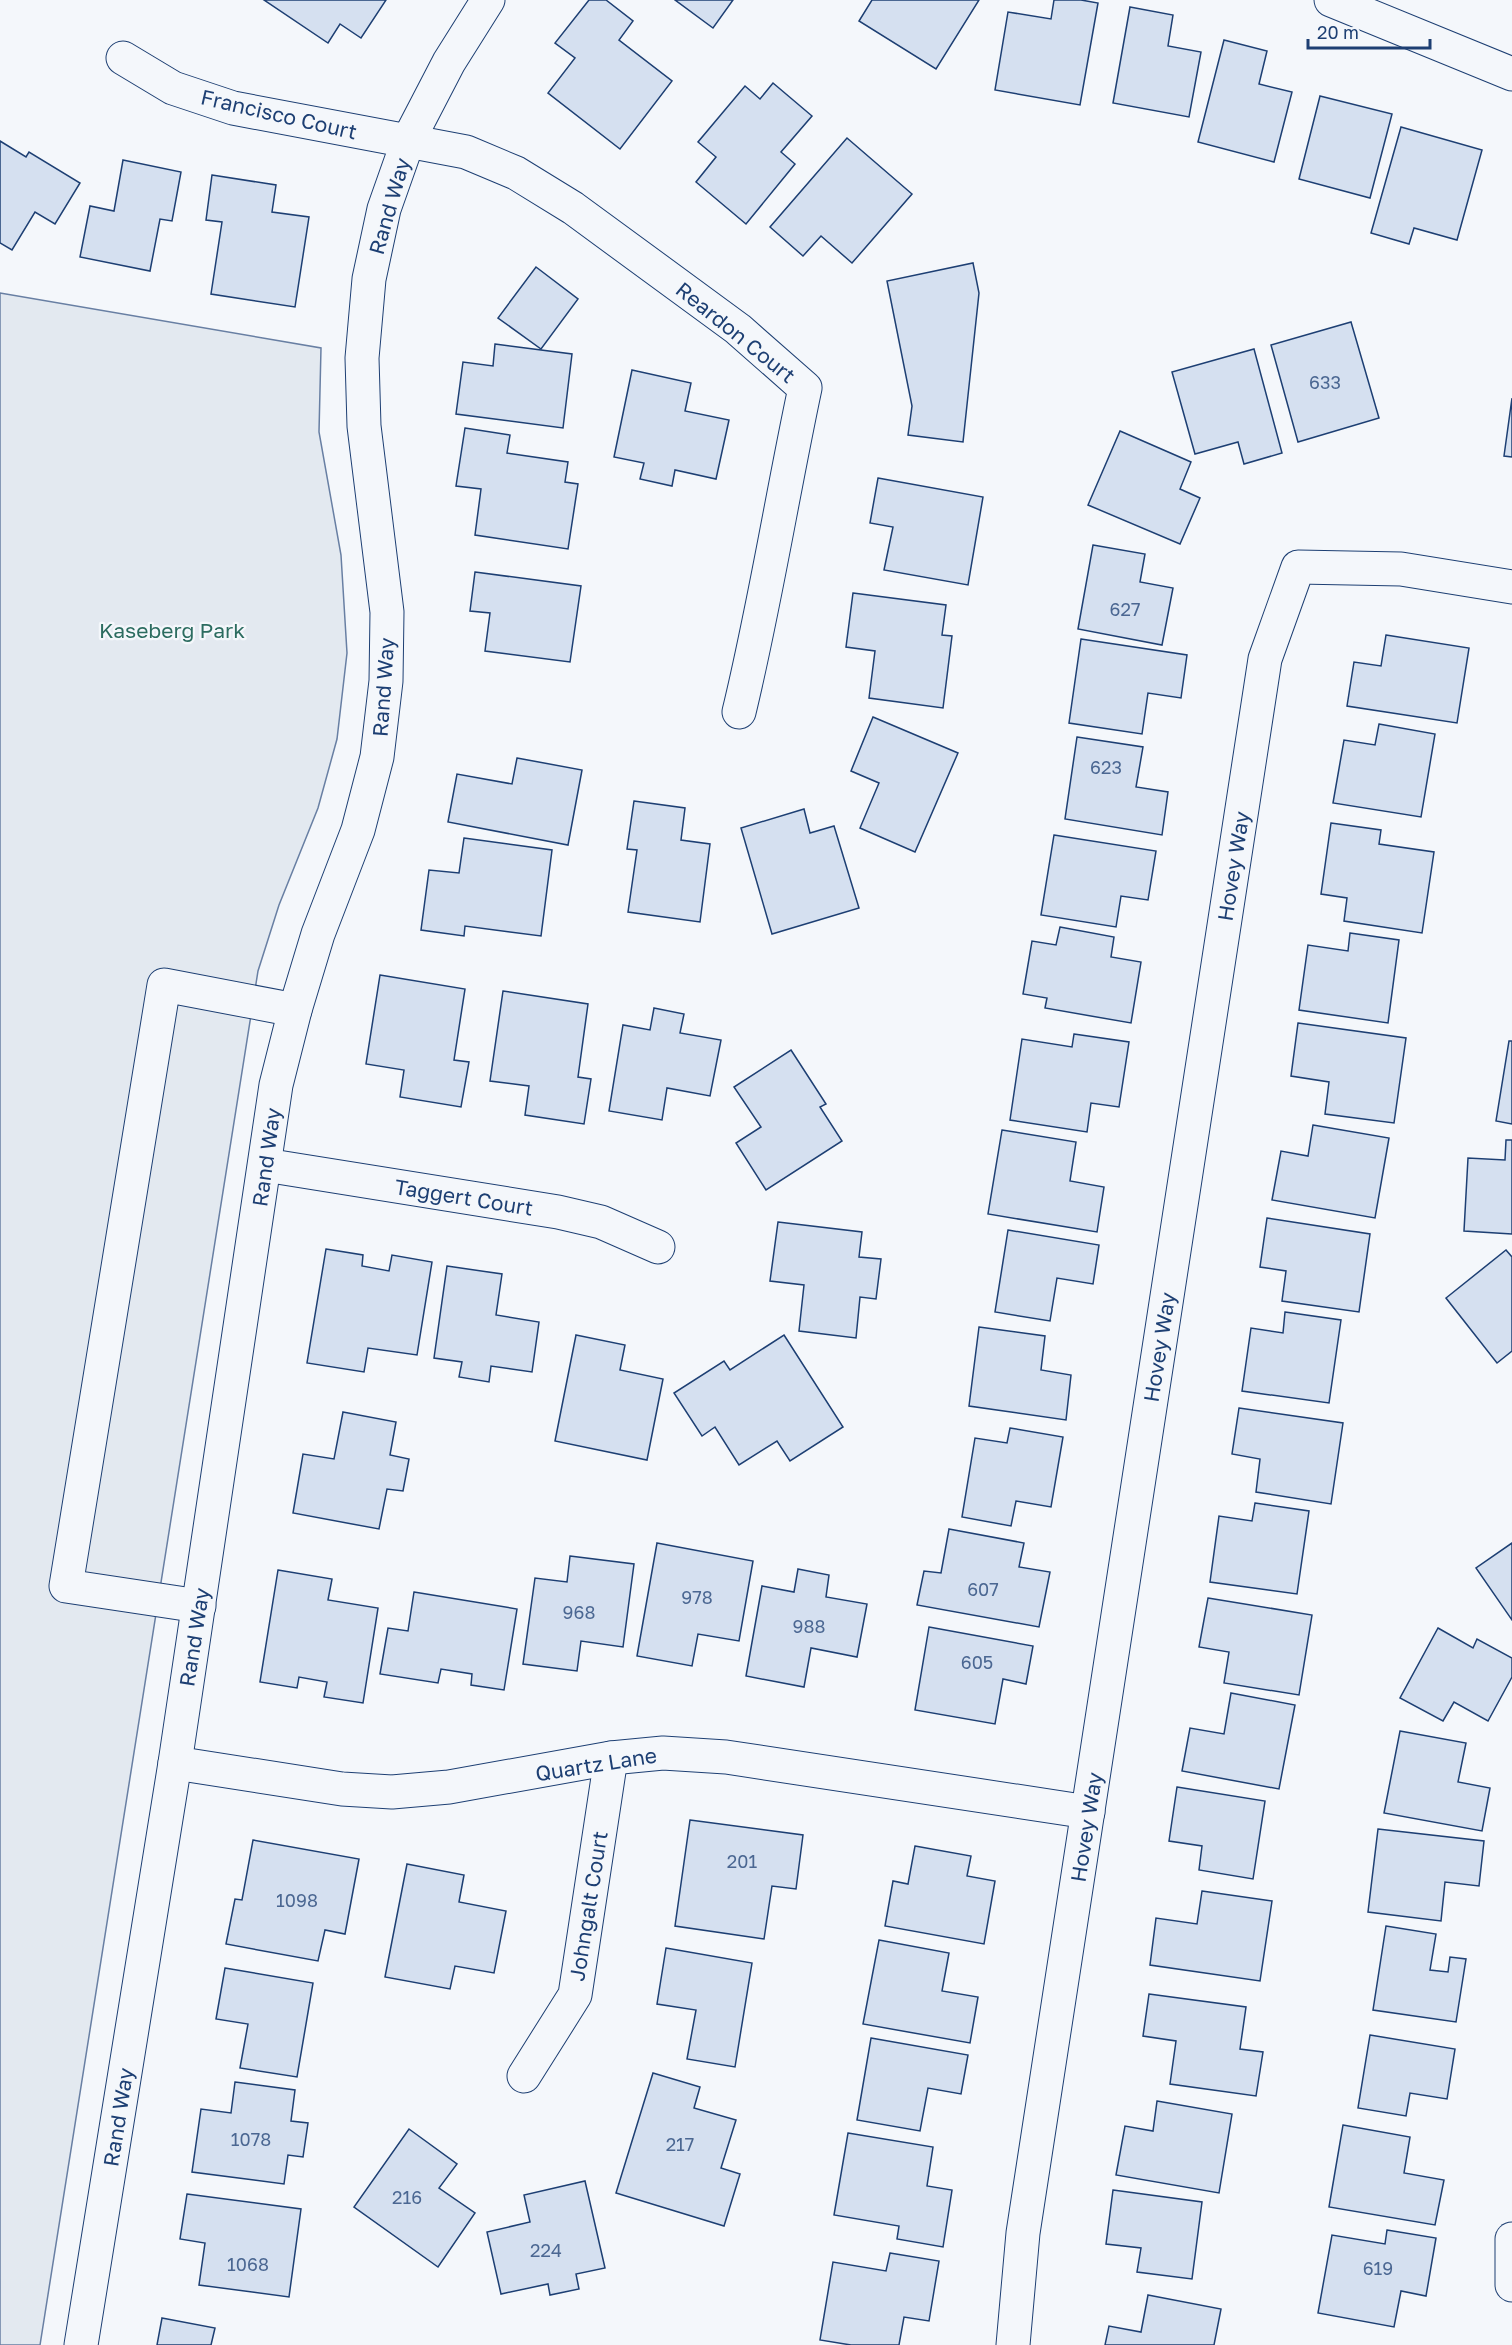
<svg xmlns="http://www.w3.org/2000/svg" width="1512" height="2345" viewBox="0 0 1512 2345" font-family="'Golos Text',sans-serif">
  <rect width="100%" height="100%" fill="#f4f7fb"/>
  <path fill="#e3e9f0" stroke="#687fa3" stroke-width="1.5" d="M0 293 321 348 319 432 341 555 347 653 337 739 318 808 279 905 258 971 40 2345H0Z"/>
  <g fill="#d5e0f0" stroke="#1d3f73" stroke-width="1.5">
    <path d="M264 0H386L361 38 340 24 328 43Z"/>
    <path d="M589 0H606L633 21 619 40 672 81 620 149 548 93 575 58 555 43Z"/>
    <path d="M675 0H733L713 28Z"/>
    <path d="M872 0H979L936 69 859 21Z"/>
    <path d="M1054 0H1081L1098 3 1080 105 995 90 1008 12 1051 19Z"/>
    <path d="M1130 7 1173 15 1168 46 1201 52 1189 117 1113 103Z"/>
    <path d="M1224 40 1267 51 1259 84 1292 92 1274 162 1198 142Z"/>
    <path d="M773 83 812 116 781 152 795 164 746 224 696 182 716 157 698 142 745 86 760 99Z"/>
    <path d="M1320 96 1392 114 1370 198 1299 179Z"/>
    <path d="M1401 127 1482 150 1457 240 1414 228 1409 244 1371 233Z"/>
    <path d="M847 138 912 194 852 263 821 236 803 256 770 227Z"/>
    <path d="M0 141 26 157 29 152 80 183 55 224 35 212 12 250 0 243Z"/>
    <path d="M123 160 181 172 172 221 160 219 150 271 80 257 90 206 114 211Z"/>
    <path d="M212 175 276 185 272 212 309 217 295 307 211 294 222 222 206 220Z"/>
    <path d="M973 263 979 293 963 442 908 435 912 406 887 281Z"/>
    <path d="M536 267 578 299 541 349 498 318Z"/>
    <path d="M1351 322 1379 418 1298 442 1271 345Z"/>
    <path d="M495 344 572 354 563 428 456 414 463 362 493 366Z"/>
    <path d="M1254 349 1282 453 1244 464 1238 442 1195 454 1172 372Z"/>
    <path d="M632 370 691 383 685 411 729 420 716 479 675 470 672 486 640 479 644 463 614 457Z"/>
    <path d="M1512 398V457L1504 456Z"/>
    <path d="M465 428 510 435 507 453 568 462 565 482 578 484 568 549 475 535 481 489 456 486Z"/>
    <path d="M1120 431 1191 462 1180 489 1200 498 1180 544 1088 505Z"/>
    <path d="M878 478 983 497 968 585 884 570 893 527 870 523Z"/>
    <path d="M1093 545 1145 554 1140 582 1173 588 1162 645 1078 629Z"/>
    <path d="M475 572 581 586 570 662 485 651 490 613 470 611Z"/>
    <path d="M853 593 946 605 942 635 952 636 943 708 869 698 875 651 846 647Z"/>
    <path d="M1386 635 1469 648 1457 723 1347 706 1354 662 1381 666Z"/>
    <path d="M1081 639 1187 655 1181 698 1148 693 1142 734 1069 723Z"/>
    <path d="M873 717 958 753 915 852 860 828 879 783 851 771Z"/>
    <path d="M1379 724 1435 734 1421 817 1333 803 1344 740 1375 745Z"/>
    <path d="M1077 737 1143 747 1136 787 1168 792 1162 835 1065 819Z"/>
    <path d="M517 758 582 770 568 845 448 822 457 774 512 784Z"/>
    <path d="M634 801 685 808 681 840 710 844 700 922 628 912 637 850 627 849Z"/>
    <path d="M804 809 810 833 834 826 859 908 772 934 741 828Z"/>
    <path d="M1331 823 1381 830 1379 844 1434 852 1422 933 1344 921 1347 898 1321 894Z"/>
    <path d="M1054 835 1156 851 1148 900 1121 896 1116 927 1041 915Z"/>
    <path d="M464 838 552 850 541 936 465 926 464 936 421 930 429 870 459 873Z"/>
    <path d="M1060 927 1114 937 1111 957 1141 962 1131 1023 1045 1008 1047 998 1023 994 1032 941 1056 945Z"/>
    <path d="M1350 933 1399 940 1388 1023 1299 1010 1308 945 1348 951Z"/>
    <path d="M380 975 465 989 454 1060 469 1062 461 1107 400 1097 404 1070 366 1064Z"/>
    <path d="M503 991 588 1004 578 1077 591 1079 584 1124 525 1115 529 1086 490 1081Z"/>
    <path d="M654 1008 684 1014 680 1033 721 1040 710 1096 667 1088 662 1120 609 1111 623 1025 650 1030Z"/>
    <path d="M1298 1023 1406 1038 1394 1123 1325 1114 1329 1082 1291 1076Z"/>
    <path d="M1074 1034 1129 1042 1119 1107 1091 1103 1087 1132 1010 1120 1022 1039 1072 1047Z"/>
    <path d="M1509 1041H1512V1124L1496 1121Z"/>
    <path d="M791 1050 826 1104 820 1107 842 1141 766 1190 736 1143 761 1127 734 1087Z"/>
    <path d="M1313 1125 1389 1138 1375 1218 1272 1200 1281 1151 1308 1156Z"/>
    <path d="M1002 1130 1076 1142 1070 1181 1104 1187 1097 1232 988 1214Z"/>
    <path d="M1506 1140H1512V1234L1464 1231 1468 1158 1505 1160Z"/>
    <path d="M1267 1218 1370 1234 1359 1312 1282 1301 1286 1271 1260 1267Z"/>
    <path d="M778 1222 862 1232 859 1257 881 1259 876 1299 860 1297 856 1338 799 1331 804 1285 770 1281Z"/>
    <path d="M1008 1230 1099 1245 1093 1284 1057 1278 1050 1321 995 1312Z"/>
    <path d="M326 1249 363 1255 362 1266 389 1271 392 1255 432 1262 417 1355 368 1348 364 1372 307 1363Z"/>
    <path d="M1506 1250 1512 1257V1351L1497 1363 1446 1298Z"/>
    <path d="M447 1266 502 1274 496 1315 539 1322 532 1372 491 1366 489 1382 459 1377 462 1362 434 1358Z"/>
    <path d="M1285 1312 1341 1320 1329 1403 1242 1391 1251 1328 1283 1333Z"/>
    <path d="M979 1327 1045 1336 1041 1370 1071 1375 1066 1420 969 1406Z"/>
    <path d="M576 1335 625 1345 620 1370 663 1379 647 1460 555 1441Z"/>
    <path d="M784 1335 843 1427 790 1461 777 1441 739 1465 715 1427 702 1436 674 1393 724 1361 730 1370Z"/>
    <path d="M1239 1408 1343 1423 1331 1504 1256 1492 1260 1459 1232 1454Z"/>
    <path d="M343 1412 396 1422 390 1455 409 1459 403 1491 387 1489 379 1529 293 1513 303 1454 334 1459Z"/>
    <path d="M1010 1428 1063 1437 1051 1507 1016 1501 1011 1526 962 1517 975 1438 1007 1443Z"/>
    <path d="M1255 1503 1309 1511 1297 1594 1210 1582 1219 1516 1252 1521Z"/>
    <path d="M949 1529 1024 1543 1019 1567 1050 1572 1039 1627 917 1605 924 1571 941 1573Z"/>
    <path d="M657 1543 753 1561 739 1641 698 1634 692 1666 637 1656Z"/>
    <path d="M1512 1543V1620L1476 1568Z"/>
    <path d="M570 1556 634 1564 623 1647 581 1641 577 1671 523 1664 535 1578 567 1582Z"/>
    <path d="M798 1569 829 1575 826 1597 867 1604 857 1657 811 1648 804 1687 746 1676 762 1586 794 1592Z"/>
    <path d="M278 1570 332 1579 328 1600 378 1608 363 1703 324 1697 327 1682 299 1677 297 1688 260 1682Z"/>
    <path d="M414 1592 517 1609 504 1690 471 1685 472 1674 441 1669 438 1683 380 1674 388 1628 408 1631Z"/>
    <path d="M1208 1598 1312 1615 1299 1695 1224 1683 1229 1652 1199 1647Z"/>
    <path d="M929 1627 1033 1646 1026 1684 1003 1679 995 1724 915 1710Z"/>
    <path d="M1438 1628 1473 1648 1477 1639 1512 1658V1677L1488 1721 1454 1702 1443 1721 1400 1698Z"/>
    <path d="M1231 1693 1295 1705 1279 1789 1182 1771 1190 1728 1224 1734Z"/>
    <path d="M1400 1731 1466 1743 1458 1782 1490 1788 1482 1831 1384 1813Z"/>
    <path d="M1177 1787 1265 1801 1253 1879 1199 1870 1202 1846 1169 1841Z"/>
    <path d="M690 1820 803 1835 796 1889 772 1886 764 1939 675 1926Z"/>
    <path d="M1378 1829 1484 1841 1479 1886 1445 1882 1441 1921 1368 1912Z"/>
    <path d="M253 1840 359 1859 345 1934 325 1930 318 1961 226 1944 235 1899 242 1900Z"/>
    <path d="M915 1846 971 1856 967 1876 995 1881 984 1944 885 1926 893 1881 908 1884Z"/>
    <path d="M407 1864 464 1875 459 1902 506 1911 494 1973 455 1966 450 1989 385 1977Z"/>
    <path d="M1202 1891 1272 1901 1260 1981 1150 1965 1156 1918 1197 1924Z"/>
    <path d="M1386 1926 1436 1934 1430 1970 1448 1972 1450 1957 1466 1959 1456 2022 1373 2010Z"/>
    <path d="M879 1940 949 1953 942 1991 978 1997 970 2043 863 2024Z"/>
    <path d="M666 1948 752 1963 735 2067 687 2059 696 2010 657 2004Z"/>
    <path d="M225 1968 313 1983 297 2077 240 2068 248 2024 216 2019Z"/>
    <path d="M1149 1994 1246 2007 1240 2049 1263 2052 1256 2096 1170 2084 1176 2041 1143 2036Z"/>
    <path d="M1370 2035 1455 2049 1447 2099 1410 2093 1406 2116 1358 2108Z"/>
    <path d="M871 2038 968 2055 961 2094 928 2088 920 2131 857 2120Z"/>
    <path d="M653 2073 700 2087 694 2108 736 2120 721 2168 740 2174 724 2226 616 2193Z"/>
    <path d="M235 2082 295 2090 291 2121 308 2123 303 2157 288 2155 284 2184 192 2172 201 2109 231 2113Z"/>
    <path d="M1157 2101 1232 2114 1219 2193 1116 2175 1125 2126 1153 2131Z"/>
    <path d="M1343 2125 1410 2137 1404 2173 1444 2180 1435 2225 1329 2207Z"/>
    <path d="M409 2129 457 2164 439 2188 475 2213 438 2267 354 2207Z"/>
    <path d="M848 2133 933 2147 927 2186 952 2190 943 2247 897 2239 899 2226 834 2215Z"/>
    <path d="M585 2181 605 2268 576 2274 579 2289 550 2295 548 2284 501 2294 487 2232 530 2222 524 2195Z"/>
    <path d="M1113 2190 1202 2202 1192 2279 1137 2272 1141 2248 1106 2244Z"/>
    <path d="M187 2194 301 2209 289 2297 199 2285 205 2243 180 2239Z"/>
    <path d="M1387 2230 1436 2238 1426 2296 1401 2291 1394 2327 1318 2313 1332 2235 1385 2244Z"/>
    <path d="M890 2253 939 2261 929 2321 904 2317 899 2345H851L820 2340 833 2262 886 2271Z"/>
    <path d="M1148 2295 1221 2309 1214 2345H1105L1109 2326 1141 2332Z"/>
    <path d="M162 2318 215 2328 211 2345H157Z"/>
  </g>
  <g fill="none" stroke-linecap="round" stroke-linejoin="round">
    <g stroke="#1d3f73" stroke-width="35">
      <g id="minor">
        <path d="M1331 0 1512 74"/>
        <path d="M123 58 173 88 233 108 466 152 516 173 573 208 738 329 805 388C782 496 765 605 739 712"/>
        <path d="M265 1165 558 1212 601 1222 658 1247"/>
        <path d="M199 1606 66 1586 164 985 295 1010"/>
        <path d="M175 1763 342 1789 392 1792 449 1787 611 1758 663 1753 726 1757 1088 1812"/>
        <path d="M524 2076 575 1995 611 1758"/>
        <path d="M1512 2239V2285"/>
        <path d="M81 2345 175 1763 276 1085 295 1010 318 934 358 830 377 757 386 681 387 612 364 426 362 358 369 279 384 209 408 141 449 62 488 0"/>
        <path d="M1013 2345 1023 2233 1265 659 1298 567 1401 569 1512 587"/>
      </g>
    </g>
    <use href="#minor" stroke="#f4f7fb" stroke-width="33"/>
  </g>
  <g text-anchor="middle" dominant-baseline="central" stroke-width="4.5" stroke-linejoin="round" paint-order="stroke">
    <g font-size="18" fill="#4b6792">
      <text x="1325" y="382">633</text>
      <text x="1125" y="609">627</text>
      <text x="1106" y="767">623</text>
      <text x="983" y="1589">607</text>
      <text x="697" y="1597">978</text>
      <text x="579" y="1612">968</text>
      <text x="809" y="1626">988</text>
      <text x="977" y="1662">605</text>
      <text x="742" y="1861">201</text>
      <text x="297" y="1900">1098</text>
      <text x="251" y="2139">1078</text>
      <text x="680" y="2144">217</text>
      <text x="407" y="2197">216</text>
      <text x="546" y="2250">224</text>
      <text x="248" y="2264">1068</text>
      <text x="1378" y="2268">619</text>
    </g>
    <g font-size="21" fill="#1d3f73" stroke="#f4f7fb">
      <text transform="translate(279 114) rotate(13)">Francisco Court</text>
      <text transform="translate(389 206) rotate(-74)">Rand Way</text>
      <text transform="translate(736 332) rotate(39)">Reardon Court</text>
      <text transform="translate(383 687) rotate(-86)">Rand Way</text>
      <text transform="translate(1233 866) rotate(-81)">Hovey Way</text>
      <text transform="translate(266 1157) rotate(-82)">Rand Way</text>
      <text transform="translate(464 1197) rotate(9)">Taggert Court</text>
      <text transform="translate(1159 1347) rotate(-81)">Hovey Way</text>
      <text transform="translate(194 1637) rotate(-81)">Rand Way</text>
      <text transform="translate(596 1764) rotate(-9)">Quartz Lane</text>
      <text transform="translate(1086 1827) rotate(-81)">Hovey Way</text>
      <text transform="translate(588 1906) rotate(-81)">Johngalt Court</text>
      <text transform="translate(118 2117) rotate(-81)">Rand Way</text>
    </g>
    <g font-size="21" fill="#2c6c60" stroke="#f4f7fb">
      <text x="172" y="630">Kaseberg Park</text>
    </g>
  </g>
  <path d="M1308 39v9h122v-9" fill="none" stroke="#1d3f73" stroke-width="3"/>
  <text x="1317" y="39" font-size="18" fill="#1d3f73" stroke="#f4f7fb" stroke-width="4.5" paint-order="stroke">20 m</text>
</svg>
